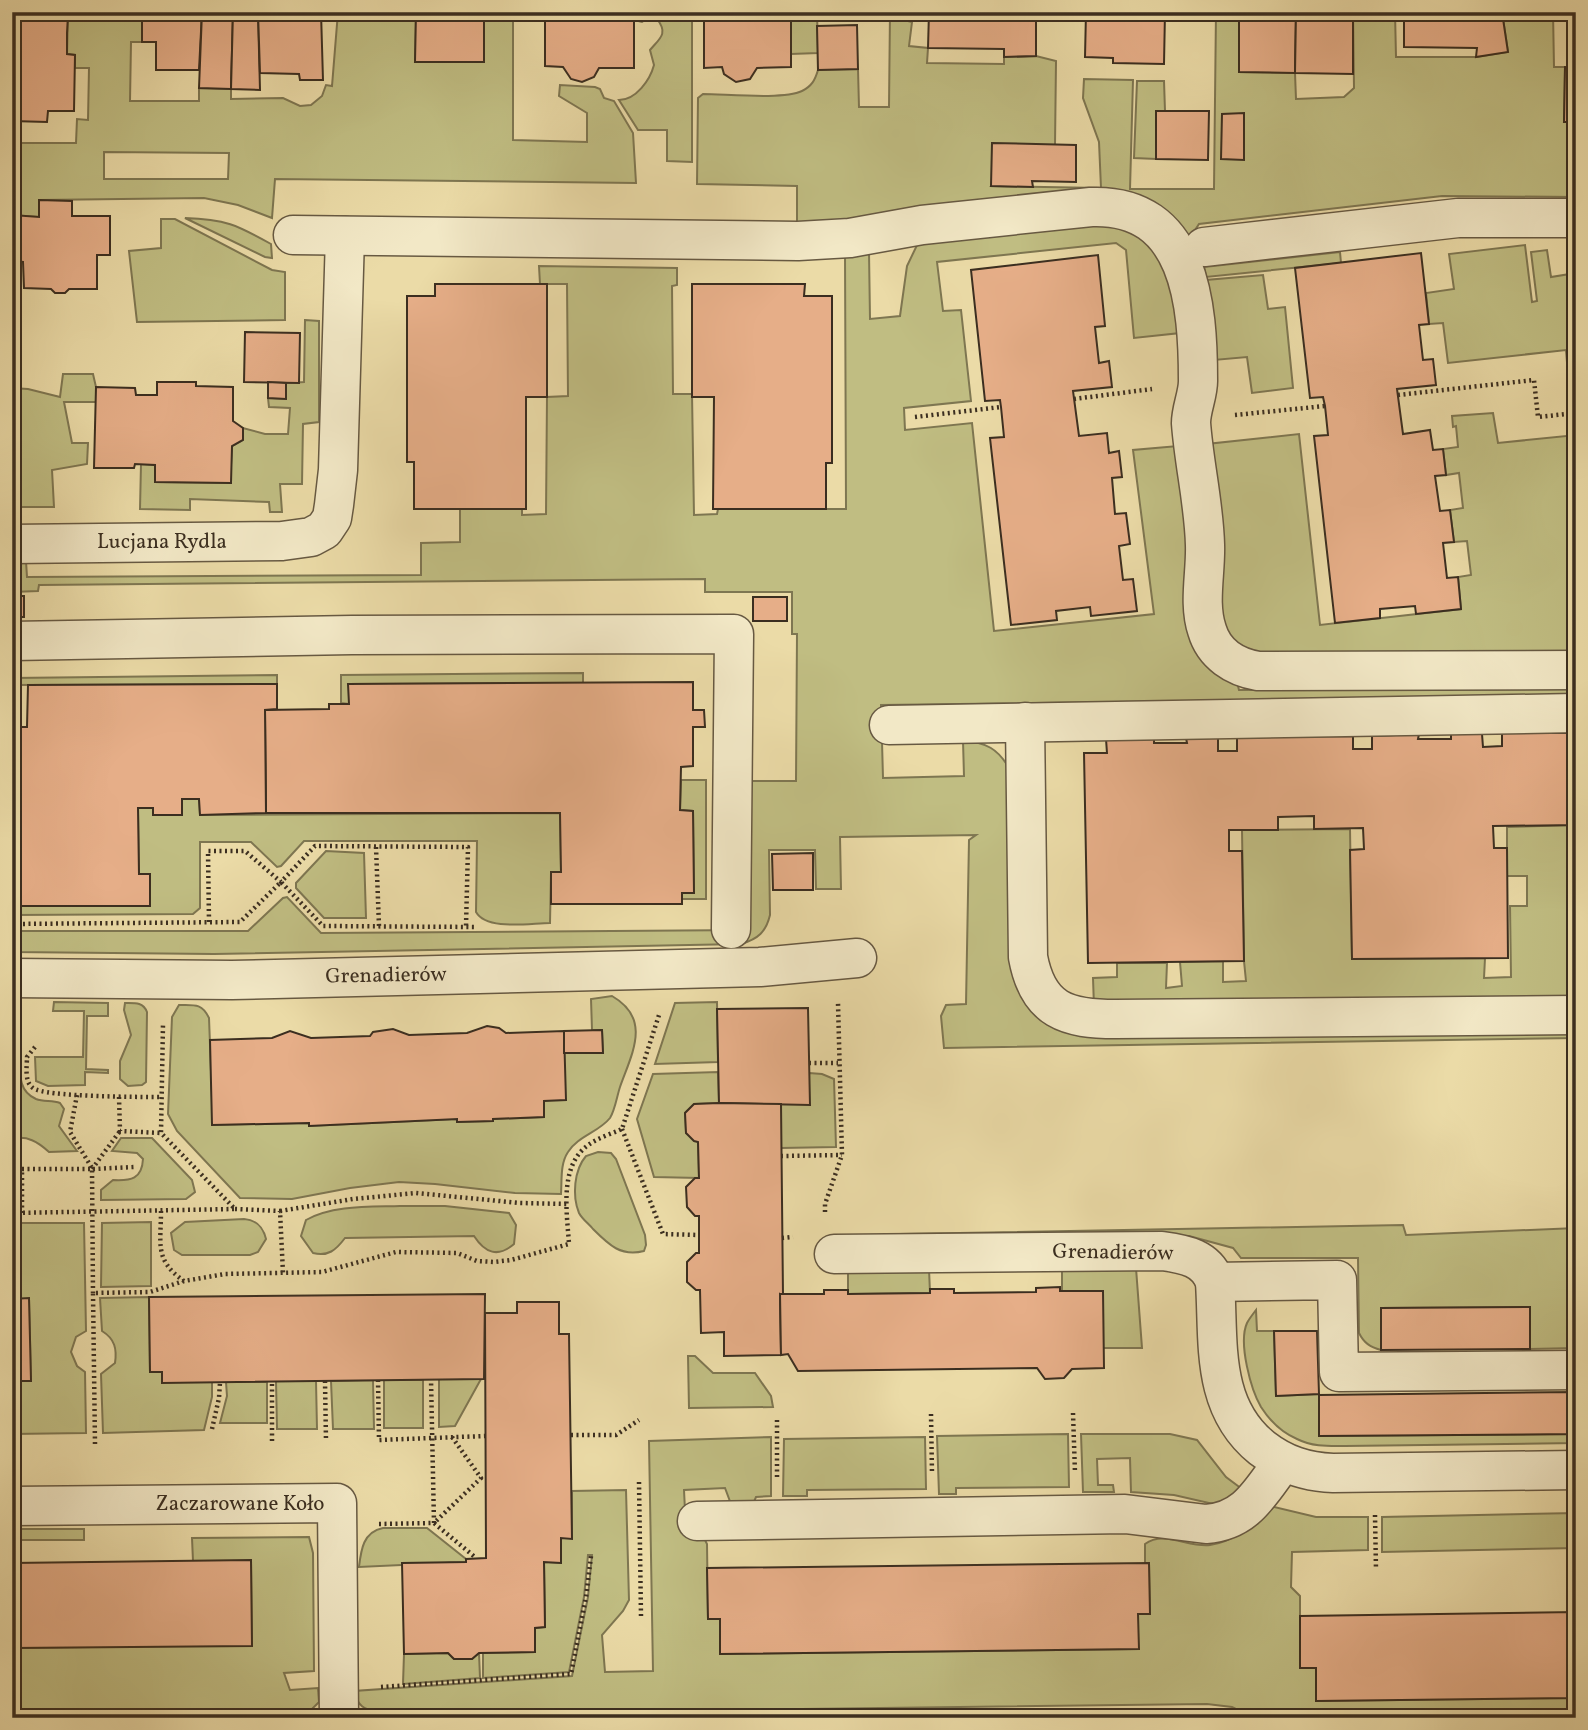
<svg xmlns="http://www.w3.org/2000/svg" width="1588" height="1730" viewBox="0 0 1588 1730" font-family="Vollkorn,serif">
  <rect width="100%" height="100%" fill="#ebdba7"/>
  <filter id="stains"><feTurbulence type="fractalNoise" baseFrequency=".00286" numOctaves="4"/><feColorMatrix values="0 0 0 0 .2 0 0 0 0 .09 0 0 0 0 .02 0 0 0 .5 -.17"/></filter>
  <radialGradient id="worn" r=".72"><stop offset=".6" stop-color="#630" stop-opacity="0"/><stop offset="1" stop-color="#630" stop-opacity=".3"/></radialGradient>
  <g fill="#c0bd82" stroke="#7e7651" stroke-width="2" fill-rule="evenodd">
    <path d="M75 12H142V42H131L130 101H199V88L231 89V99L283 98 300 106 311 105 322 96 326 85 332 86 338 12H416L415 62H484V12H513V140L587 142V113L559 96 560 85 595 87 600 89 604 98 614 101 633 133 636 183 275 179 272 218 238 205 204 198 40 200 39 217 12 215V143H76L77 119 88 120 89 68H75V55L67 54 68 15H75ZM104 152 229 153 228 179H104Z"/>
    <path d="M638 12H692V162L667 161V130H638L619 100C636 100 650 80 654 65L650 50C659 39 669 34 657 19L648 18 642 22 638 21Z"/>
    <path d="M791 12H817L818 53 791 54Z"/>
    <path d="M890 12H909L904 20 912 22 909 46 928 48 927 63 1004 64V57L1036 56 1056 61 1055 145 992 186 1101 188 1099 142 1083 98 1084 79 1133 80 1130 189H1214L1216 12H1239V72L1295 73 1296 99 1344 97 1354 88 1353 12H1395L1396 57H1476L1508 52 1502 12H1553L1554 67H1565L1564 122H1576V197L1442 196 1199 224 1188 241 1157 210 797 228V186L697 184 698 98 703 94C726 94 783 100 802 91 812 86 815 80 818 70L858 69 859 107H889Z"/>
    <path d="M1137 81H1164L1165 111H1156V159L1134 158Z"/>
    <path d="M185 218C225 219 237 225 271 244L272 258 265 257Z"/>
    <path d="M161 219H175L272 270 285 272V320L137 322 129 251 161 248Z"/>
    <path d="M1096 221 1131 228 1167 262 1180 333 1134 338 1126 250 1116 243 937 262 943 311 961 310 971 401 904 408 905 430 972 423 994 631 1154 614 1133 450 1178 446 1239 690 1576 688V696L881 705 883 778 964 776 963 741C986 742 998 749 1009 768L1045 1023 1075 1035 1576 1030V1038L944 1048 941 1016 946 1005 966 1004 969 840 976 835 840 837 841 889H816L815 850H769L770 915C766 932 758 939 741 944L214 954 12 952V931H248L283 898 287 897 321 933 750 930 747 812 752 781H796L797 634H792V592H705V579L39 585 38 591 12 592V562L26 561 27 577 421 575V543L460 542V509H522V515L546 514 547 397 568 396 567 284H540L539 266 677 268V285L672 286 673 394H692L694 515 717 514 718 509H846L845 254 869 252 870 319 900 316 907 266 919 241Z"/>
    <path d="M1525 245 1532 302 1537 301 1531 252 1547 250 1551 277 1576 273V386L1569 387 1566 350 1448 363 1443 323 1429 324 1426 293 1454 289 1449 254Z"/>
    <path d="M1340 252 1341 263 1206 277 1204 267Z"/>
    <path d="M1263 275 1268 309 1285 307 1293 388 1252 393 1247 357 1214 360 1206 280Z"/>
    <path d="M305 320 319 321V422L303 424 302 484H280L282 512H270L269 502 190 499V510L140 509 141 464 155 465V482L230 483 232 446 243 440V428L265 434H288L290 408 269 407 268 398 285 399 286 383 304 382Z"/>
    <path d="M63 374H93L96 387V402H64L72 443H88L87 464 52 470 54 507H12V388L28 389 60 397Z"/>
    <path d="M1493 413 1498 443 1576 435V655L1249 654 1221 629 1207 444 1299 434 1320 625 1461 609 1458 577 1471 575 1467 541 1454 542 1450 510 1463 508 1459 473 1446 475 1443 449 1458 447 1456 426 1453 427 1452 416Z"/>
    <path d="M583 673V683L349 684V704L341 703V675Z"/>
    <path d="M277 675V684L12 685V678Z"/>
    <path d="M681 780H706V899H681L682 893 694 892 693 811 680 810Z"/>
    <path d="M182 799H199L200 815 560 813 561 872 551 873 550 923C530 923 487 931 476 912L477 841H304L281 866 277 867 251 842H200V908L193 914 13 915 12 896H20V906H149L150 874H139L138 808H153V814L182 815Z"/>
    <path d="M1576 825V998L1094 1007 1093 978 1117 977V963H1167L1166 988 1182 986 1180 962 1223 961V982L1246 981 1244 961 1242 830 1350 829 1352 959 1485 958 1484 978 1511 977 1510 906H1527V876H1507V827Z"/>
    <path d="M326 851 364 853 366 918H324L296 888V883Z"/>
    <path d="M612 996C652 1019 632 1053 620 1087 617 1096 615 1110 610 1118 599 1132 578 1136 568 1152 560 1164 562 1180 561 1194L515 1193 435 1184 399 1182 350 1188 292 1199 240 1198 177 1131 168 1114 172 1017 179 1005C194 1005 202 1003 209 1018L213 1125 309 1123V1126L457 1119V1122L492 1121 493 1119 544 1117V1101L564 1053 603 1052 602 1030H592L591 999Z"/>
    <path d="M54 1002 108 1003V1016H87L86 1069 108 1070V1073L85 1072V1085L48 1086 36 1081 35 1057H83L84 1011H53Z"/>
    <path d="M717 1002 718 1062 655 1064 675 1003Z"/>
    <path d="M125 1003C135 1003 143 1002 147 1012L146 1082 142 1085 128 1086 120 1079V1061L131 1035 124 1010Z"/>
    <path d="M12 1057H20C20 1074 18 1091 36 1099 44 1102 52 1100 60 1103L64 1109 59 1126 77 1151 49 1152C38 1142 27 1135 12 1139Z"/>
    <path d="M718 1072 719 1103 694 1104 685 1113 686 1133 698 1142 699 1178 654 1177 637 1119 653 1074Z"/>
    <path d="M809 1073 822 1074 834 1079 836 1147 781 1148V1104Z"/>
    <path d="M121 1138H152L192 1180 195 1192 186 1199 101 1200V1190L113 1180C131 1181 142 1179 143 1159L137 1153 112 1151Z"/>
    <path d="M598 1152 611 1153 616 1159 645 1235 646 1245 644 1251C621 1257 609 1245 593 1229 589 1224 582 1219 579 1213 572 1196 574 1170 586 1156Z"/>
    <path d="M400 1206H445L509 1213 516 1225 514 1244C498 1258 485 1253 474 1236L345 1238C336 1250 328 1257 313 1253L301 1236 306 1220C333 1205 370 1207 400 1206Z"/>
    <path d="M244 1219C257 1220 263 1227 266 1239L258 1252 250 1255H182L174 1250 171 1233 185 1222Z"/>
    <path d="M151 1222V1286L101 1287 102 1223Z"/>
    <path d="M12 1223H84L86 1331 76 1337 71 1352 77 1366 85 1372 86 1433 12 1434V1381H31L29 1299H12Z"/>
    <path d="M1403 1225 1406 1235 1576 1228V1348L1530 1349 1529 1307 1381 1308V1350C1370 1347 1364 1343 1359 1333L1358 1258H1241L1233 1248 1189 1236 902 1240 901 1234Z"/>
    <path d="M1062 1267 1136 1268 1142 1348H1103L1102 1291H1062Z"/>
    <path d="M929 1269 930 1293 848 1294V1270Z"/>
    <path d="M149 1297 150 1372H162L212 1382V1397L204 1430 103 1433 101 1374 115 1363C117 1349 115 1339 102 1331L100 1298Z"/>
    <path d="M1256 1310 1257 1331H1274L1276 1396 1319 1394V1436L1576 1434V1443L1345 1446C1329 1446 1313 1447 1297 1439 1283 1433 1270 1421 1261 1407 1251 1390 1238 1343 1247 1323 1249 1319 1253 1314 1256 1310Z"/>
    <path d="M688 1356H695L713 1373H755L771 1396 773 1407 689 1408Z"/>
    <path d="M439 1379H481L455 1426 439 1427Z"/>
    <path d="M373 1380 374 1429H333L331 1381Z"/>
    <rect x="384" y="1380" width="39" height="48"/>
    <path d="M276 1381H316L317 1429H277Z"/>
    <path d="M226 1382H267V1423H220L227 1396Z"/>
    <path d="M1068 1434 1069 1487 956 1488V1494H939L937 1436Z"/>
    <path d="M1081 1434H1170L1197 1440 1226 1477 1242 1489 1222 1506 1174 1495 1131 1492 1130 1458 1097 1459 1098 1485H1113L1114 1492H1083Z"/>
    <path d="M771 1437V1496L756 1497 753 1504H731L725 1488 684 1490 686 1531 704 1538 707 1544 708 1618 720 1619V1654L1138 1649V1614L1150 1613 1149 1563H1145V1544C1164 1530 1189 1548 1210 1545 1236 1542 1252 1523 1270 1506L1316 1517H1368V1550L1292 1552 1291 1587 1300 1596V1668H1316V1701L1576 1698V1718H1254L1232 1707 1207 1704 382 1714C365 1709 358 1708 354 1691L572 1676 588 1597 592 1555H588L584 1597 569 1672 483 1678V1653L535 1652V1628L545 1627 544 1562 561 1563V1538H572V1491L626 1490 629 1600 623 1611 602 1635 605 1672 653 1671 649 1441Z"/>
    <path d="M925 1437 926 1489 807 1490V1496H783L784 1439Z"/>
    <path d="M1576 1513V1548L1382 1552V1517Z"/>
    <path d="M383 1528H427L466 1559V1562L359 1567C361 1550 363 1532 383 1528Z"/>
    <path d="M84 1529V1540H12V1529Z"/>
    <path d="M309 1537 313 1553 314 1671 284 1673 290 1690 318 1688 319 1702 312 1709 294 1715 12 1718V1648L252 1645 251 1561H193L192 1538Z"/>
    <path d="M448 1653 454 1659H472L479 1653 480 1678 403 1684 404 1654Z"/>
  </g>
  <g fill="#e6ae88" stroke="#3b2e20" stroke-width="2">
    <path d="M12 12H75V15H68L67 33V54L75 55 74 111H48L47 122 12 121Z"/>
    <path d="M142 12H202L199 70H156V42H142Z"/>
    <path d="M202 12H233L231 89 199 88Z"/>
    <path d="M233 12H258L260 90 231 89Z"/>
    <path d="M258 12H321L323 80H300L299 74 260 73Z"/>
    <path d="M416 12H484V62H415Z"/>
    <path d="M545 12H634V68H599L594 77 582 82 571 79 563 67 545 66Z"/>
    <path d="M704 12H791V67L757 68 750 79 736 82 724 74 722 67 704 68Z"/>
    <path d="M929 12H1036V56L1004 57V49L928 48Z"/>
    <path d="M1086 12H1165L1164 64 1113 63V58L1085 57Z"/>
    <path d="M1239 12H1296L1295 73 1239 72Z"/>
    <path d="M1296 12H1353V74L1295 73Z"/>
    <path d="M1404 12H1502L1508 52 1476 57 1477 48 1404 47Z"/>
    <path d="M1576 24V122H1564L1565 67 1575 68Z"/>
    <path d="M857 25 858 69 818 70 817 26Z"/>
    <path d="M1156 111H1209L1208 160 1156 159Z"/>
    <path d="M1244 113V160L1221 159 1222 114Z"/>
    <path d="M992 143 1076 145V182L1032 181 1033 187 991 186Z"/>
    <path d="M39 200 72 201V216H110V255H97V289H69L65 293H55L51 289 24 288 23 262 12 261V215L39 217Z"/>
    <path d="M1421 253 1429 324 1419 325 1423 360 1433 359 1436 385 1397 389 1403 434 1430 430 1433 450 1443 449 1446 475 1435 476 1440 511 1450 510 1454 542 1443 543 1447 578 1458 577 1461 609 1416 614 1415 606 1380 609V618L1335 623 1314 436 1328 435 1325 406 1323 397 1310 398 1295 268Z"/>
    <path d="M1098 255 1105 326 1095 327 1099 363 1109 361 1112 387 1073 391 1079 436 1107 433 1109 453 1119 451 1122 477 1112 478 1115 514 1126 513 1130 544 1119 546 1123 580 1133 579 1137 611 1091 616 1090 607 1056 611 1057 620 1011 625 990 438 1004 437 1001 407 1000 400 985 401 971 270Z"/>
    <path d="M435 284H547V397H526V509H414V462H407V296H435Z"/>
    <path d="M692 284H805L804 296H832V463H826V509H713L714 397H692Z"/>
    <path d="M245 332 300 333 299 383 244 382Z"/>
    <path d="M157 382H196V386L233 387V421L243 428V440L232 446 231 483 155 482V465L135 464 134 468H94L96 387 135 388 136 395H157Z"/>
    <path d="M268 382 286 383V399L268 398Z"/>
    <rect x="12" y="596" width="12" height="21"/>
    <rect x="753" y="597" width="34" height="24"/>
    <path d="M693 682V710H704L705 727H693V766L681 767 680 810 693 811 694 893H682V904H551V872H561L560 813H266L265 710 329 709V704H349L348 684Z"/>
    <path d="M277 684V709L265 710 266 813 200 815 199 799H182V815H153V808H138L139 874H150V906H20V896H12V727H27L28 685Z"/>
    <path d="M1502 733H1576V825L1493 826 1494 848H1507L1508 958 1352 959 1350 850 1364 849 1363 828 1314 829V816L1278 817V830H1229V851H1242L1244 961 1088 963 1084 753H1107L1106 739H1154V743H1187L1186 738H1218V751H1237V737L1353 736V749H1372V736L1419 734 1418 739H1451V734H1482L1483 747 1502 746Z"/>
    <path d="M813 853V890H773L772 854Z"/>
    <path d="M808 1008 810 1105 719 1103 717 1009Z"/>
    <path d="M487 1026 499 1028 506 1033 564 1031 566 1100 544 1101V1117L493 1119V1121L457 1122V1119L309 1126V1123L212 1125 210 1040 272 1038 290 1031 311 1038 370 1036 373 1032 393 1029 409 1035 467 1033Z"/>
    <path d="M602 1030 603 1053H564V1031Z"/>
    <path d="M719 1103 781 1104 783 1295 780 1294 781 1355 724 1356V1332L701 1333 700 1290H696L687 1282V1262L696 1253H699V1216H695L687 1207 686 1187 695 1178H699L698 1142 694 1141 686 1133 685 1113 694 1104Z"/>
    <path d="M1060 1287V1291H1103L1104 1368 1072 1369 1064 1378 1045 1379 1037 1368 798 1371 788 1354 781 1355 780 1294H824V1290H848V1294L930 1293V1289H954V1293L1036 1292V1288Z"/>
    <path d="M485 1294 484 1379 162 1383V1372H150L149 1297Z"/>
    <path d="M29 1298 31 1381H12V1299Z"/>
    <path d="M517 1302H559V1334H569L572 1539 561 1538V1563L544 1562 545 1627 535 1628V1652L479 1653 472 1659H454L448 1653 404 1654 402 1563 466 1562V1559L486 1558 485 1313H517Z"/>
    <path d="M1530 1307V1349L1381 1350V1308Z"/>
    <path d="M1274 1331H1317L1319 1394 1276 1396Z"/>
    <path d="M1576 1392V1434L1319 1436V1395Z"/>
    <path d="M251 1560 252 1646 12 1648V1563Z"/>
    <path d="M1149 1563 1150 1614H1138L1139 1649 720 1654V1619H708L707 1568Z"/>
    <path d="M1576 1612V1698L1316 1701V1668H1300V1616Z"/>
  </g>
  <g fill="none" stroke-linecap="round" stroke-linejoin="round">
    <g stroke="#675942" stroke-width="41">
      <g id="minor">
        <path d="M293 235 798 241 850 238 922 225 1091 207C1191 203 1198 306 1198 381 1198 395 1191 409 1191 423 1194 464 1204 504 1205 545 1206 573 1198 603 1207 630 1214 654 1235 667 1258 671L1576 670"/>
        <path d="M1204 247 1458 218H1576"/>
        <path d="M12 544 282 541 311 537 324 530 332 518 334 505 338 470 345 236"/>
        <path d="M12 641 352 635 734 634 731 929"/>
        <path d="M1025 722 1028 957C1038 1011 1067 1019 1116 1019L1576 1015"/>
        <path d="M889 725 1576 713"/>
        <path d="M12 978 232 980 760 967 857 958"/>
        <path d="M834 1254 1162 1251C1185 1254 1207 1258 1215 1282 1219 1342 1210 1406 1262 1448 1284 1465 1306 1472 1333 1473L1576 1470"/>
        <path d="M1215 1282 1337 1280 1339 1372 1576 1370"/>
        <path d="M12 1506 337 1503 339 1718"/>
        <path d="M697 1521 1125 1514 1206 1524C1247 1521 1260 1492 1283 1462"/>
      </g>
    </g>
    <g stroke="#3b2e20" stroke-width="4.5" stroke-dasharray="2 3.5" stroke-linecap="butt">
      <path d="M1398 395 1534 380 1538 417 1576 413"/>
      <path d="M1074 399 1152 389"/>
      <path d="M1235 415 1325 406"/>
      <path d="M915 417 1001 407"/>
      <path d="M376 847 379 926"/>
      <path d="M209 922 208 851H245L281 882 315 846 468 847 466 926"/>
      <path d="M12 924 240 922 281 882 323 926 476 927"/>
      <path d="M35 1047 27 1057C27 1066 24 1082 33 1088 44 1097 141 1097 160 1097"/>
      <path d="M809 1063H838"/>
      <path d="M77 1095 70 1132 92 1168"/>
      <path d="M119 1097 120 1131 161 1133"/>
      <path d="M622 1129 663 1234 699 1235"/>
      <path d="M781 1156 842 1155"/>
      <path d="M92 1169 120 1131"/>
      <path d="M93 1169 134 1167"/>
      <path d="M235 1209 280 1211 283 1273"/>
      <path d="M161 1211C161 1244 154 1260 184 1281"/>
      <path d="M280 1211 353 1199 416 1193 520 1203 567 1204"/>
      <path d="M825 1212V1204L842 1155 838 1003"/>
      <path d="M12 1213 235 1209 161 1133 163 1024"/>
      <path d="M22 1213V1169H92L93 1293"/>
      <path d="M782 1238 793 1237"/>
      <path d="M378 1380 379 1440 485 1436"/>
      <path d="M325 1381 326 1441"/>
      <path d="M1073 1413 1075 1473"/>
      <path d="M931 1414 932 1474"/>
      <path d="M212 1429 219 1398 220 1382"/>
      <path d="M571 1435H616L639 1420"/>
      <path d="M452 1437 481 1478 434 1523 476 1558"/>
      <path d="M272 1441V1381"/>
      <path d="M95 1444 93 1293 150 1292 184 1281 225 1274 322 1272 396 1252 457 1253 477 1261 494 1262 511 1260 569 1244C567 1213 559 1167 587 1146 597 1138 611 1134 622 1129L660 1012"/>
      <path d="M777 1477V1417"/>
      <path d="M639 1482 641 1616"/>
      <path d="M1375 1515 1376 1570"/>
      <path d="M379 1524 434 1523 431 1379"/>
      <path d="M381 1687 571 1674 586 1597 591 1556"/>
    </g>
    <use href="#minor" stroke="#f2e8c6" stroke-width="38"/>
  </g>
  <g text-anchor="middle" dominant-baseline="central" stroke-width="5" stroke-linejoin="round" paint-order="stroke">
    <g font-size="21" fill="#3b2e20" stroke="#f2e8c6">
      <text x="162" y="542">Lucjana Rydla</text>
      <text transform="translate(386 976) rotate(-1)">Grenadierów</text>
      <text transform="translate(1113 1253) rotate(1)">Grenadierów</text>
      <text x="240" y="1504">Zaczarowane Koło</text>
    </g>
  </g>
  <rect width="1588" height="1730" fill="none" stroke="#ebdba7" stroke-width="42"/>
  <rect x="14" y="14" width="1560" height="1702" fill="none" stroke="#3b2e20" stroke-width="3.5"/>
  <rect x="21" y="21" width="1546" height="1688" fill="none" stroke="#3b2e20" stroke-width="2"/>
  <rect width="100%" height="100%" filter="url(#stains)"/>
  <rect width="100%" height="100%" fill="url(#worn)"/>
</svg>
